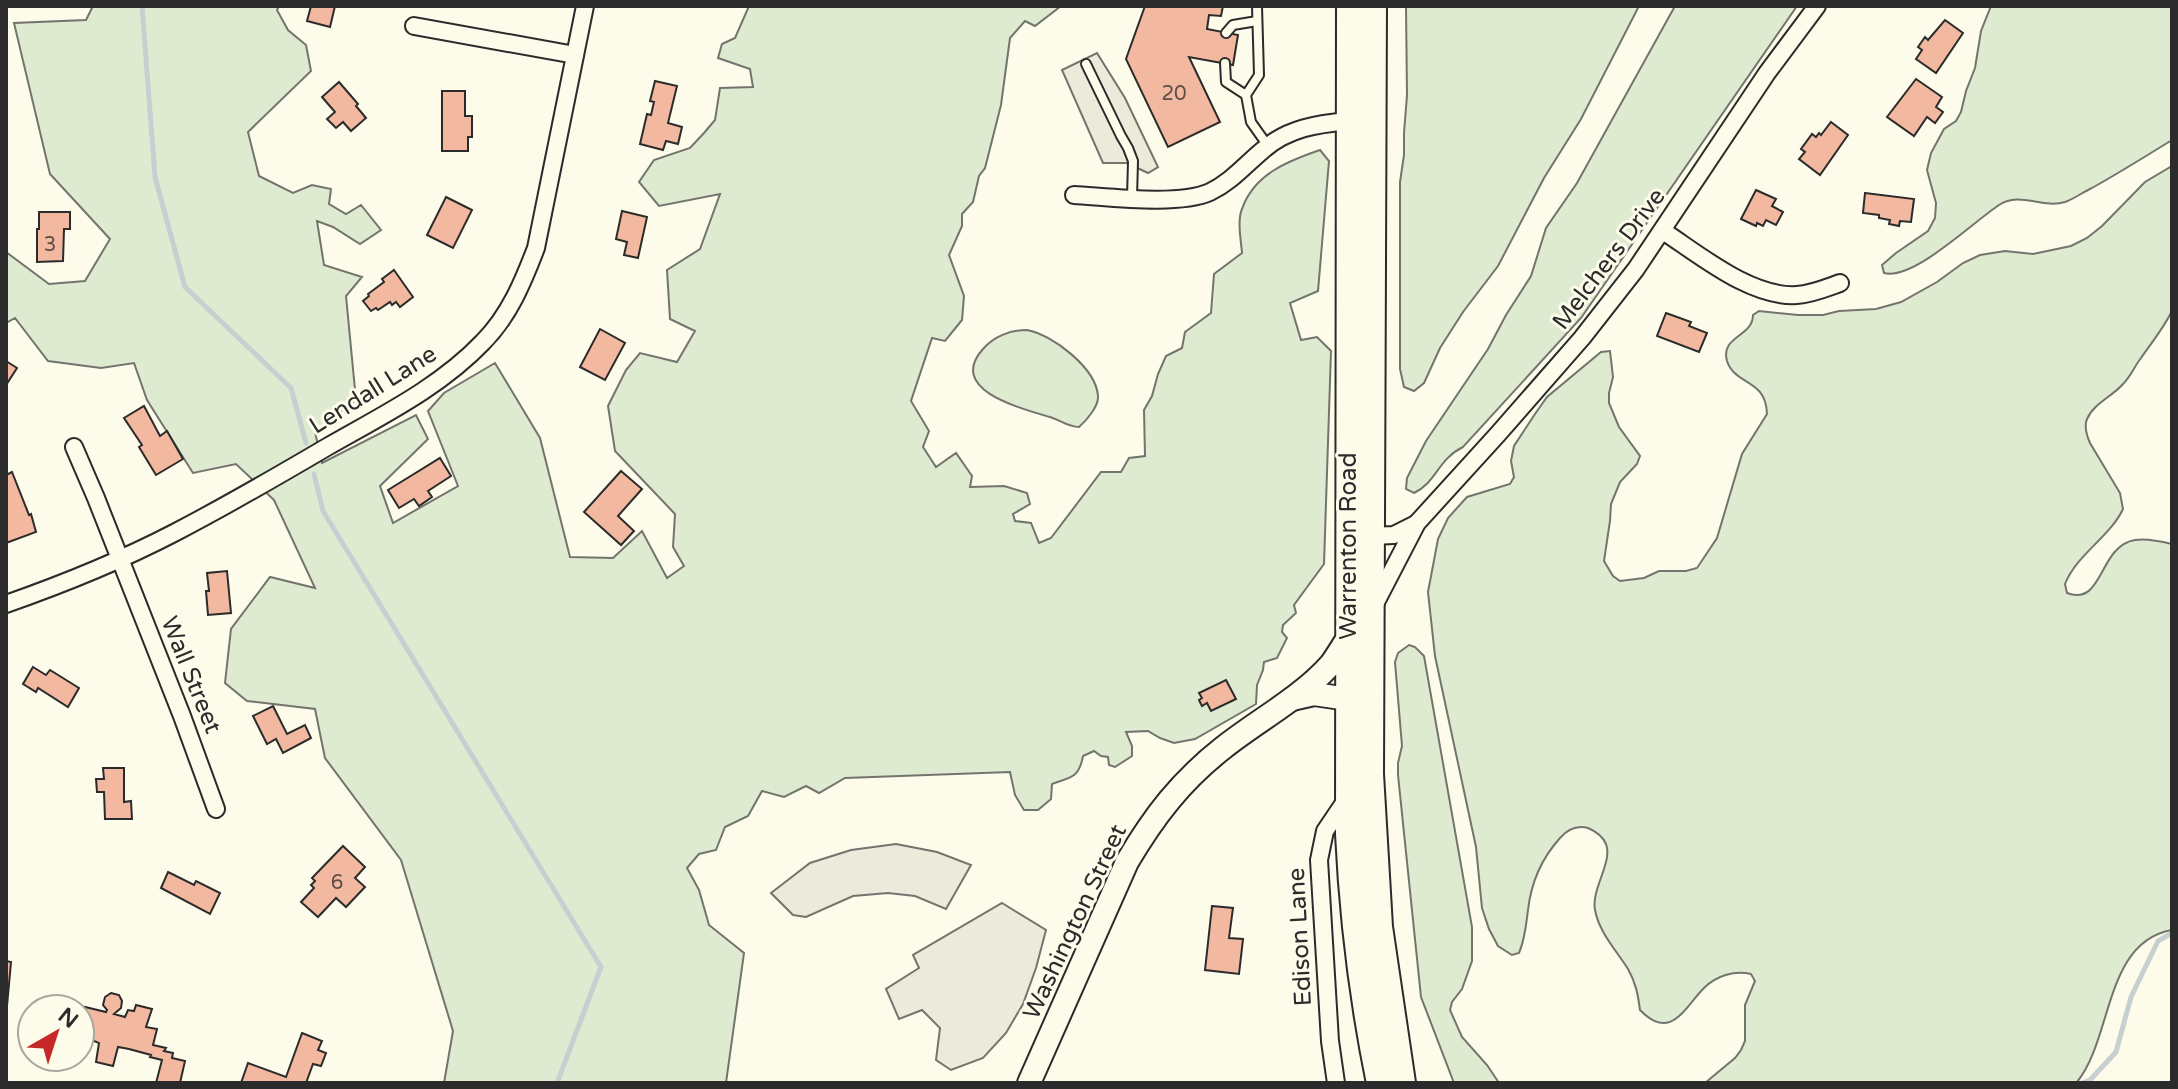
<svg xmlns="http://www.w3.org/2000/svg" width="2178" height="1089" viewBox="0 0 2178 1089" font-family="'Varela Round',sans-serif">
  <rect width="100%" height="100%" fill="#fdfbea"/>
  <g fill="#deebd1" stroke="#74746e" stroke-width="2">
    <path d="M93 6H279L277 10 288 30 306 45 311 71 248 132 259 176 293 193 312 185 331 189 329 204 346 214 361 205 381 230 360 244 333 227 317 221 324 265 362 277 346 296 356 400 315 432 322 463 416 415 428 439 380 486 393 523 458 486 428 411 444 393 495 363 540 438 570 557 613 558 642 531 667 578 684 566 673 547 675 514 615 451 608 406 626 370 640 353 677 362 695 331 670 319 667 270 700 249 720 194 659 206 639 182 654 160 690 148 704 133 715 120 720 88 753 87 750 69 718 58 722 44 735 38 749 6H1061L1035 26 1025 21 1010 38 1001 105 985 168 979 176 973 202 962 214V226L949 255 964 296 962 320 945 341 932 338 911 401 929 431 923 447 936 467 956 453 972 476 970 487 1004 486 1027 493 1030 504 1013 514 1015 521 1031 523 1039 543 1051 538 1101 472H1121L1129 458 1145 456 1144 410 1152 396 1158 374 1166 356 1182 348 1185 332 1211 313 1214 274 1242 253C1241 240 1237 221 1242 209 1254 174 1288 161 1320 150L1329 161 1318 291 1290 303 1301 340 1317 337 1331 351 1324 564 1294 605 1296 613 1283 625 1282 632 1287 638 1277 658 1264 662 1263 670 1257 685 1256 704 1195 739 1174 743 1160 738 1148 731 1126 732 1132 746V756L1115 767 1109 765 1108 757 1101 756 1094 751 1083 756C1079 778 1071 777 1052 784L1051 799 1038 810H1024L1015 795 1010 772 845 778 819 793 806 786 784 797 762 791 748 816 725 827 716 850 699 854 687 868 699 890 709 925 744 953 726 1083H444L453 1031 401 860 325 758 315 709 247 701 225 683 231 629 270 577 315 588 274 500 236 464 193 473 147 400 134 363 101 368 48 361 15 318 6 323V252L49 284 85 281 110 239 50 174 14 23 86 20Z"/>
    <path d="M1406 6H1639L1581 119 1544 178 1498 266 1463 312 1440 348 1424 383 1414 391 1404 387 1400 369V182L1404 155V133L1407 95Z"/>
    <path d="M1675 6H1797L1581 318 1463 447C1438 459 1436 483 1414 493L1406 489 1407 478 1426 441 1488 349 1506 315 1531 276 1546 228 1577 183Z"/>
    <path d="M1991 6H2172V140C2146 156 2119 173 2092 188 2083 192 2074 199 2065 202 2042 209 2020 191 1999 205 1973 222 1913 281 1884 273L1882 265 1896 253 1928 231 1935 218 1936 203 1927 170 1931 153 1944 129 1956 121 1961 112 1966 91 1975 68 1981 31Z"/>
    <path d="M2172 166V311C2163 329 2152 342 2141 358 2134 367 2131 376 2123 384 2113 396 2094 403 2087 419 2084 426 2087 436 2090 443L2120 493 2123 509C2110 537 2077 554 2065 584L2067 593C2104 607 2098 546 2135 540 2147 538 2160 541 2172 544V930C2104 942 2113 1038 2077 1082L1705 1083 1735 1058 1741 1050 1745 1041V1005L1755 981 1751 974C1734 970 1716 976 1704 988 1684 1008 1671 1042 1640 1010 1638 995 1636 983 1628 969 1616 950 1599 932 1595 910 1591 889 1613 862 1606 844 1603 837 1595 831 1588 828 1577 825 1567 830 1560 838 1542 858 1531 883 1528 910 1526 925 1525 939 1519 953L1512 955 1498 946 1489 929 1482 908 1476 847 1435 656 1428 592 1438 539 1448 518 1467 497 1510 484 1514 477 1511 461 1514 446 1535 414 1547 397 1601 352 1610 351 1613 377 1609 393V403L1619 427 1640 456 1637 464 1620 482 1611 504 1610 521 1604 561 1613 576 1620 581 1644 578 1659 571H1686L1697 568 1717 538 1742 454 1767 414C1766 378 1735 386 1727 361 1720 336 1753 337 1753 315L1759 311 1798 315H1823L1839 311 1876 309 1901 302 1937 282 1963 263 1980 255 2005 251 2033 254 2071 246 2087 238 2102 226 2145 182Z"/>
    <path d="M1027 330C1053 335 1096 368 1098 396 1099 406 1086 421 1079 427 1068 427 1060 420 1050 417 1022 409 946 390 983 349 994 336 1011 330 1027 330Z"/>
    <path d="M1409 645 1415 647 1424 656 1472 927V961L1462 989 1452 1002 1450 1010 1462 1037 1487 1065 1499 1083H1454L1421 997 1398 775V763L1402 746 1395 662 1398 653Z"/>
  </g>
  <g fill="#eceadb" stroke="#74746e" stroke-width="2">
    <path d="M1097 53 1125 98 1158 167 1148 173 1127 163H1103L1062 70Z"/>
    <path d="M896 844 937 852 971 865 946 909 915 896 888 893 853 896 806 917 793 915 771 893 810 863 851 850Z"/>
    <path d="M1002 903 1046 930 1036 968 1023 1004 1006 1033 983 1058 951 1070 936 1060 940 1028 922 1010 899 1019 886 989 919 968 913 955Z"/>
  </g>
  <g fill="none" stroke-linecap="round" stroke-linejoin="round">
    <g stroke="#c7d0d0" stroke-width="5">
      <path d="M142 6 155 177 185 287 291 388 306 443"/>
      <path d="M314 474 323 511 601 967 557 1083"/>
      <path d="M2082 1083 2090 1080 2116 1052 2131 997 2158 941 2172 933"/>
    </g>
  </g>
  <g fill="#f2b8a0" stroke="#2b2b2b" stroke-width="2">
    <path d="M311 6H335L330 27 307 21Z"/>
    <path d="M1145 6H1223L1221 16 1209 15 1207 29 1238 35 1233 65 1189 57 1220 122 1168 147 1126 59Z"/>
    <path d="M1945 20 1963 33 1936 73 1916 59 1922 50 1918 47 1925 37 1928 40Z"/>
    <path d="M1916 79 1942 97 1936 107 1943 112 1935 123 1927 117 1914 136 1887 117Z"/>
    <path d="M655 81 677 86 668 123 682 127 678 144 666 141 663 150 640 144 647 114 651 115 654 102 650 101Z"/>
    <path d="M339 82 358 104 356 106 366 118 351 131 343 122 336 128 327 119 335 112 322 97Z"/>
    <path d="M442 91H465V116H472V137H468V151H442Z"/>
    <path d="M1831 122 1848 135 1820 175 1799 159 1805 152 1801 149 1812 134 1816 137 1819 133 1821 135Z"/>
    <path d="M1756 190 1776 199 1772 206 1783 212 1776 225 1766 220 1763 226 1757 223 1756 226 1741 219Z"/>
    <path d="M1865 193 1914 199 1911 222 1900 221 1899 226 1889 224 1890 220 1879 218V215L1863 213Z"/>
    <path d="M446 197 472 210 453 248 427 235Z"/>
    <path d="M622 211 647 217 638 258 624 255 627 242 616 239Z"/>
    <path d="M39 212H70V229H64L63 261 37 262V229H39Z"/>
    <path d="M394 270 413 297 400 307 396 302 392 305 390 302 378 310 376 308 371 311 363 301 369 296 368 294 384 282 382 279Z"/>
    <path d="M1666 313 1691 322 1689 326 1707 333 1699 352 1657 336Z"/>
    <path d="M600 329 625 343 605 380 580 367Z"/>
    <path d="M6 361 17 368 6 385Z"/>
    <path d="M144 406 160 436 167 431 183 459 156 475 139 447 142 445 124 418Z"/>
    <path d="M440 458 451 476 428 491 432 497 419 506 414 499 399 508 388 490Z"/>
    <path d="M621 471 642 489 618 516 634 531 621 545 584 512Z"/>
    <path d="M12 472 29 515 31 514 36 532 6 543V475Z"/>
    <path d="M227 571 231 613 208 615 206 591H209L207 573Z"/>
    <path d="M33 667 46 675 50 670 79 688 68 707 38 688 36 692 23 684Z"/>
    <path d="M1226 680 1236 699 1211 711 1207 703 1202 706 1199 700 1202 698 1199 693Z"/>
    <path d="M273 706 287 734 305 725 311 738 283 753 276 739 267 744 253 716Z"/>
    <path d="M103 768H124V802L131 801 132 819H105L104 792H97L96 779H104Z"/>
    <path d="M343 846 365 867 355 878 365 887 346 907 336 898 318 917 301 902 314 888 311 885 315 881 312 878Z"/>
    <path d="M168 872 194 885 196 881 220 893 210 914 161 888Z"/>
    <path d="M1212 906 1233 908 1229 938 1243 939 1239 974 1205 970Z"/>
    <path d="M6 961 11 962 7 1006H6Z"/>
    <path d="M111 993 119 995 122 1001 121 1008 114 1014 125 1017 128 1010 134 1011 136 1005 152 1009 146 1027 157 1029 153 1045 166 1048 164 1051 173 1053 172 1058 185 1061 180 1083H156L162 1060 150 1057 151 1055 129 1049 118 1047 113 1066 96 1062 99 1043 80 1035V1018L85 1007 106 1012 107 1010 103 1005 105 997Z"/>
    <path d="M302 1033 322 1041 318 1050 326 1053 321 1066 313 1064 306 1083H241L248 1063 286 1077Z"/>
  </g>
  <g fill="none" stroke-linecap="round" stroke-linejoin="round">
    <g stroke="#2b2b2b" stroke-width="12">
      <g id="lane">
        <path d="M1257 6 1259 75 1246 95 1251 122 1268 146"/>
        <path d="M1226 33 1233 25 1257 21"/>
        <path d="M1225 63 1226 82 1246 95"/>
        <path d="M1086 64 1121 136 1128 148 1133 161 1132 198"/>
      </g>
    </g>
    <g stroke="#2b2b2b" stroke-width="20">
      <g id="street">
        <path d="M414 26 575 55"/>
        <path d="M1074 195C1109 197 1179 206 1210 192 1231 182 1245 165 1263 150 1288 128 1317 124 1349 121"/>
        <path d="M1663 231C1700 255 1751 298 1797 295 1812 294 1826 288 1840 283"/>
        <path d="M74 447 96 498 182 716 216 809"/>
        <path d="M1371 536 1394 535 1416 524"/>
        <path d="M6 604C63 584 120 561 174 533 226 506 276 477 327 447 381 416 439 388 483 342 509 316 523 282 536 248L585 6"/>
        <path d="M1375 604 1417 523 1498 434 1582 338 1636 269 1767 73 1817 6"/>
        <path d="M1336 1083 1330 1041 1319 860 1325 831 1348 797"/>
      </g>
    </g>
    <g stroke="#2b2b2b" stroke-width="26">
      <g id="secondary">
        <path d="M1292 699 1314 694 1348 699"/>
        <path d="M1029 1083 1127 862C1154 816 1181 781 1223 748 1258 720 1301 698 1331 664 1337 656 1342 647 1348 638"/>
      </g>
    </g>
    <g stroke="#2b2b2b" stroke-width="30">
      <g id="primary">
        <path d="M1350 6 1349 834C1353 918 1363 1000 1380 1083"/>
        <path d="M1373 6 1370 774 1379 927 1402 1083"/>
      </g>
    </g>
    <use href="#lane" stroke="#fdfbea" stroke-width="8"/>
    <use href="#street" stroke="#fdfbea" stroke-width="16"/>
    <use href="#secondary" stroke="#fdfbea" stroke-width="22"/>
    <use href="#primary" stroke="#fdfbea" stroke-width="26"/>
  </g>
  <g text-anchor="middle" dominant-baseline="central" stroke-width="6" stroke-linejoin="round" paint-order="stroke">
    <g font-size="20" fill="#5d4e48">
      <text x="1174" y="94">20</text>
      <text x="50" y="245">3</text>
      <text x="337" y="883">6</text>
    </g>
    <g font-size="24" fill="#2b2b2b" stroke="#fdfbea">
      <text transform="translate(1609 259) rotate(-53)">Melchers Drive</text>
      <text transform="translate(373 390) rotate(-32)">Lendall Lane</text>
      <text transform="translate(1348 546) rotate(-90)">Warrenton Road</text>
      <text transform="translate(191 675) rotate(68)">Wall Street</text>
      <text transform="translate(1075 922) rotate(-65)">Washington Street</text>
      <text transform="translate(1300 937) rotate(-93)">Edison Lane</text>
    </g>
  </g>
  <rect width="2178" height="1089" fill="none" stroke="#2b2b2b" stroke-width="16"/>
  <g transform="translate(56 1033) rotate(39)"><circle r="38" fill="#fdfbea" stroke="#a9a89e" stroke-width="2"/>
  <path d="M0-6L14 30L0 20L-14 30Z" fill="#c62828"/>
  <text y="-12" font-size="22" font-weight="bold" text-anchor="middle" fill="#2b2b2b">N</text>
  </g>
</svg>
